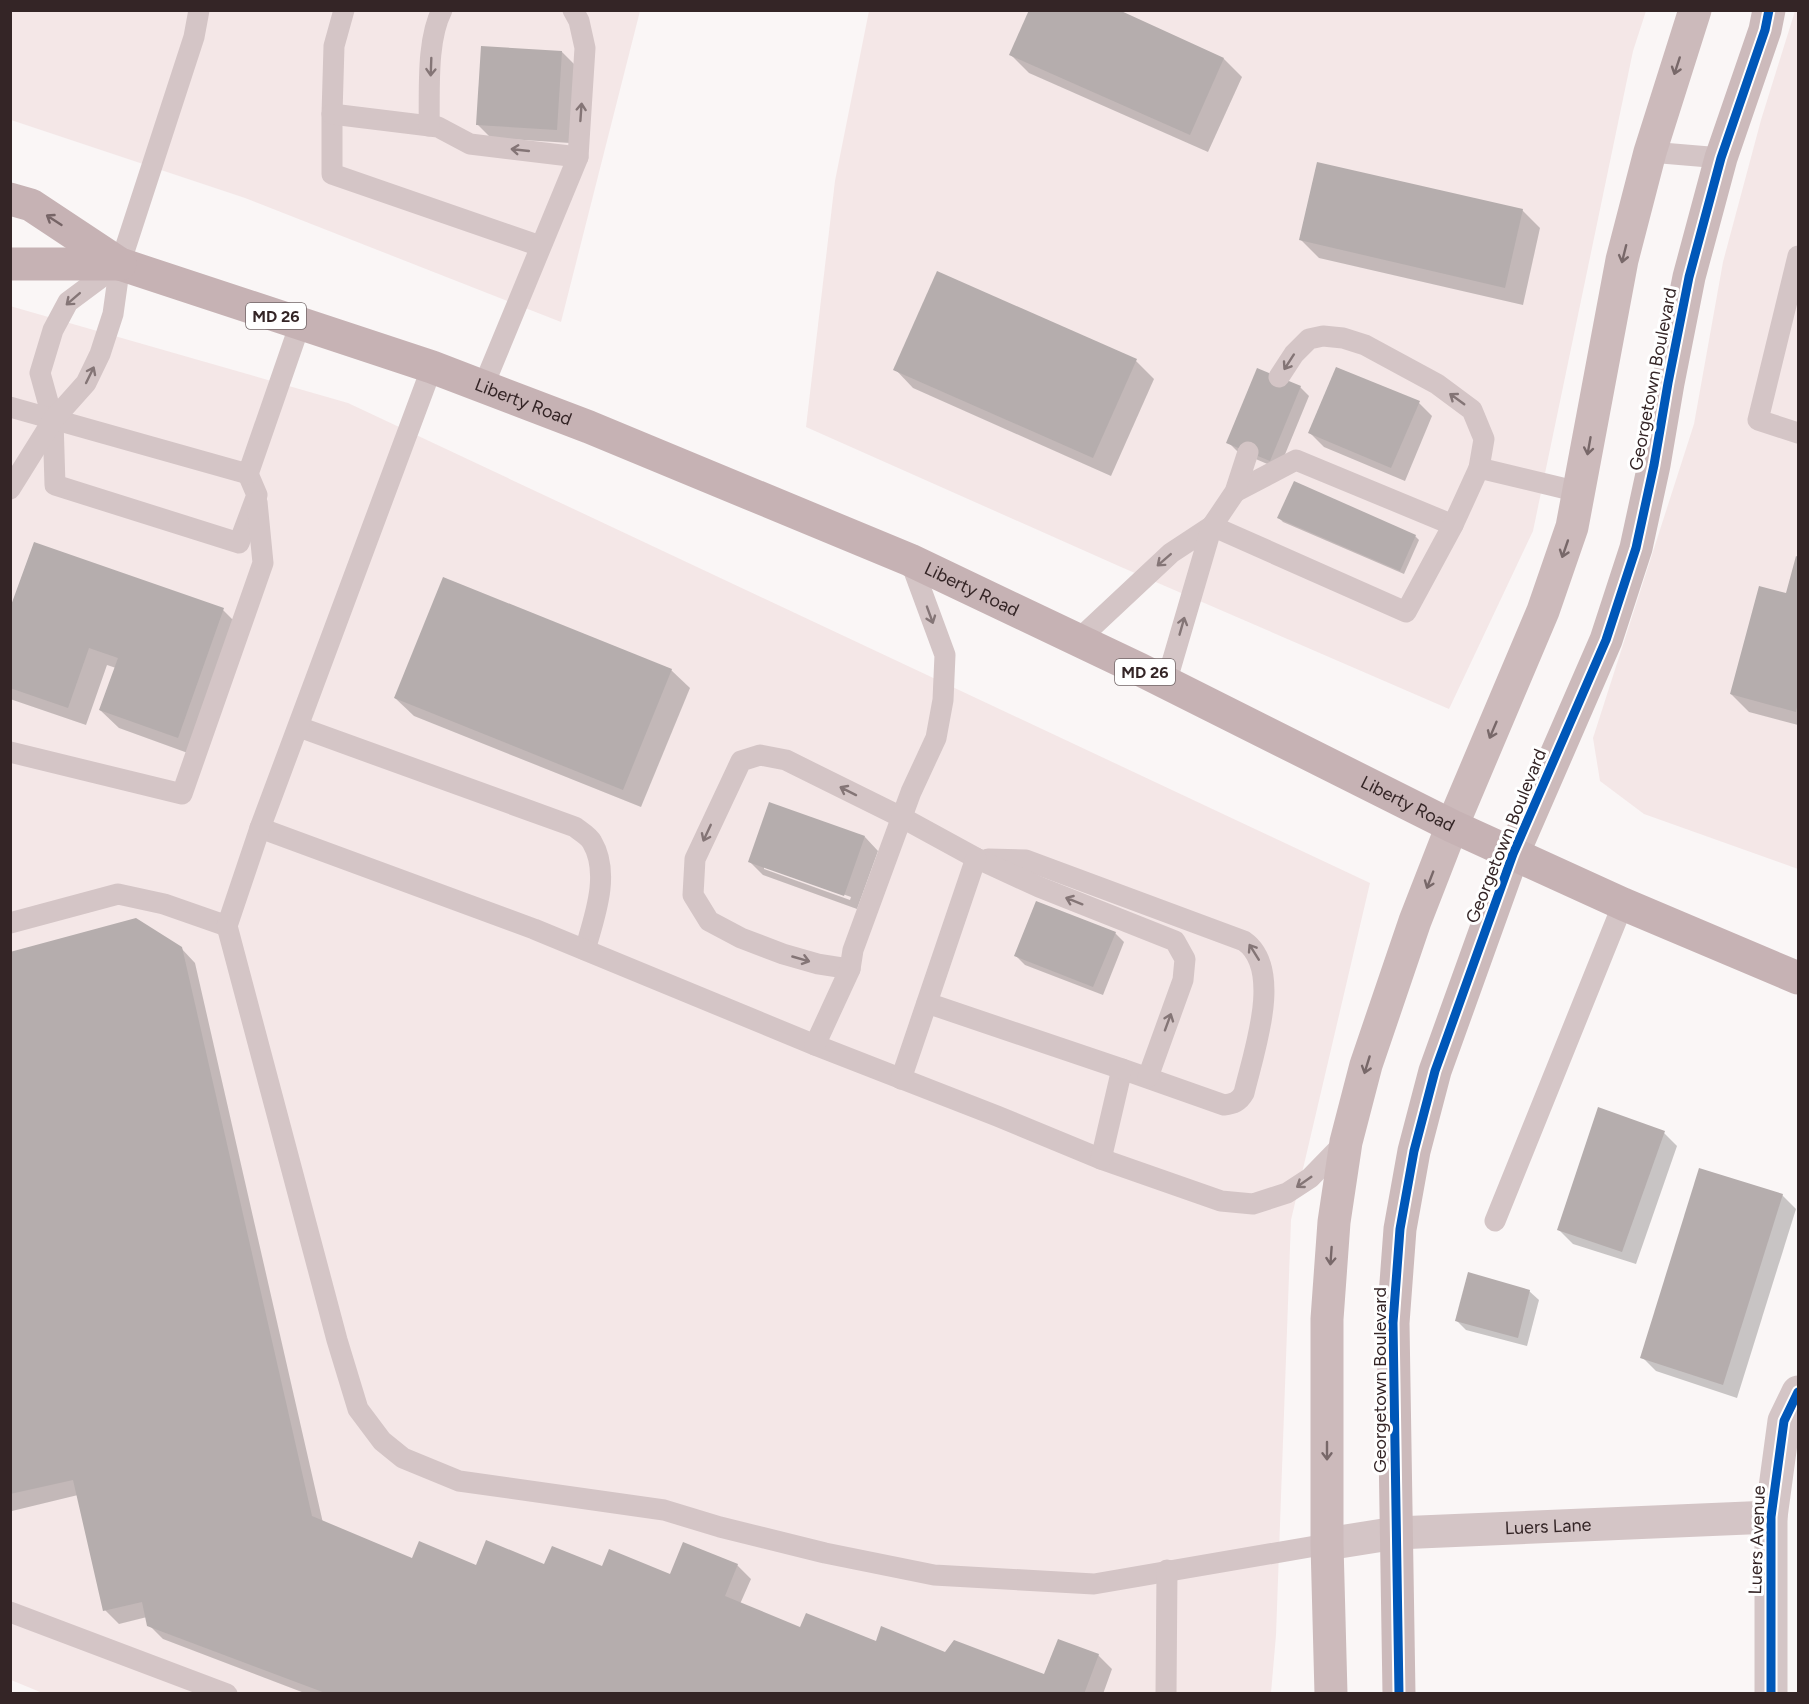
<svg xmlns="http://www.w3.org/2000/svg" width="1809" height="1704" viewBox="0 0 1809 1704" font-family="Figtree,sans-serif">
  <rect width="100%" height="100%" fill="#faf6f6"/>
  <g fill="#f4e7e7">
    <path d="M10 11H640L561 322 245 198 11 120Z"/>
    <path d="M869 11H1646L1633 51 1533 531 1449 709 1121 567 806 427 835 181Z"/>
    <path d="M1795 11H1798V869L1644 814 1600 781 1593 738 1694 424 1723 262 1761 120Z"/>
    <path d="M10 306 348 403 1370 883 1291 1220 1276 1635 1271 1693 45 1694 11 1680Z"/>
  </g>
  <g fill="#0003" fill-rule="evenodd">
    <path d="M562 52 576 66 570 143 491 138 477 124Z"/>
    <path d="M1011 55 1224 59 1242 77 1208 152 1029 73Z"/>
    <path d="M1522 210 1540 228 1523 305 1319 258 1301 240Z"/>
    <path d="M1136 361 1154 379 1111 476 913 388 895 369Z"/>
    <path d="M1300 387 1309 396 1279 469 1237 451 1228 442Z"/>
    <path d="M1419 403 1432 416 1405 481 1324 447 1310 433Z"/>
    <path d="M1279 518 1415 536 1419 540 1404 574 1283 522Z"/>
    <path d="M1797 558 1798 559V725L1749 712 1731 694 1787 595Z"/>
    <path d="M223 610 241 628 196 756 119 728 100 710 116 668 107 665 86 725 10 699V612Z"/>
    <path d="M671 670 690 688 641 807 414 716 395 698Z"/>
    <path d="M865 837 878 851 857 909 763 875 749 861ZM764 866 851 897 850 900 764 869Z"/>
    <path d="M1115 933 1124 942 1103 995 1025 965 1016 956Z"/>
    <path d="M181 948 195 963 323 1523 412 1560 477 1567 545 1566 602 1568 671 1576 737 1565 751 1579 740 1604 801 1629 946 1654 1045 1676 1098 1655 1112 1669 1103 1694H307L163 1639 149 1625 147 1617 119 1624 105 1610 78 1495 12 1511 10 1509V954Z"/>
    <path d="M1664 1133 1677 1146 1636 1264 1573 1244 1559 1230Z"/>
    <path d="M1782 1195 1796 1209 1737 1398 1656 1371 1642 1357Z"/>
    <path d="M1529 1291 1539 1300 1527 1346 1466 1330 1457 1321Z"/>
  </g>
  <g fill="#b5adad">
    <path d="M1029 10H1119L1224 58 1190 135 1009 55Z"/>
    <path d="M481 46 562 51 557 130 476 125Z"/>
    <path d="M1317 162 1523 209 1505 288 1299 240Z"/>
    <path d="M937 271 1137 359 1093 458 893 370Z"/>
    <path d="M1336 367 1420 401 1391 468 1308 433Z"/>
    <path d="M1257 368 1301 386 1270 461 1226 443Z"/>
    <path d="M1294 481 1416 535 1400 571 1277 518Z"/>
    <path d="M34 542 224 608 178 738 99 710 118 658 89 648 68 708 10 688V608Z"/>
    <path d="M1796 556 1798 557V702L1796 712 1730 694 1759 586 1786 593Z"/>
    <path d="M443 577 672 669 623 790 394 698Z"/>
    <path d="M769 802 865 836 844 896 748 862Z"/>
    <path d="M1036 901 1116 932 1093 987 1014 956Z"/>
    <path d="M136 918 182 947 312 1516 412 1558 419 1541 476 1565 486 1540 544 1564 552 1546 602 1566 609 1549 670 1574 683 1542 738 1564 725 1596 800 1627 806 1613 876 1641 881 1626 945 1652 954 1640 1044 1674 1058 1639 1099 1654 1084 1694H328L147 1626 142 1602 103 1611 73 1480 10 1494V952Z"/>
    <path d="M1598 1107 1665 1131 1622 1252 1557 1230Z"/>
    <path d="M1699 1168 1783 1194 1723 1385 1640 1358Z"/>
    <path d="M1468 1272 1530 1290 1518 1338 1455 1321Z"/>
  </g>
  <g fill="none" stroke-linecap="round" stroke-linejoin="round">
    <g stroke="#d4c5c6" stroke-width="21">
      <path d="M344 10 334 46 332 114V174L540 246"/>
      <path d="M332 114 438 127 470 144 578 157"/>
      <path d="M429 126C430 92 426 41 442 10"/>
      <path d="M1650 152 1721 158"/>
      <path d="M1798 256 1758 420 1798 433"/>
      <path d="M119 264 68 302 53 330 40 373 53 420 55 485 239 543 257 495 248 474"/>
      <path d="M1279 377 1294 354 1309 339 1323 336 1343 338 1365 345 1437 384 1472 410 1484 439 1479 468"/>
      <path d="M483 387 578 157 585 48 579 21 573 10"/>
      <path d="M10 407 248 474 300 324"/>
      <path d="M10 489 53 420 86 383 100 354 113 314 120 264 194 37 199 10"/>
      <path d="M1235 492 1296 460 1453 525"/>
      <path d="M1212 526 1406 612 1453 525 1479 468 1579 492"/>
      <path d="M1078 640 1171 553 1212 526"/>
      <path d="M1166 683 1212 526 1235 492 1248 452"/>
      <path d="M299 727 575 827C580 831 589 836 592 842 611 874 594 918 585 950"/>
      <path d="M10 752 182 794 263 563 257 502"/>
      <path d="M260 828 534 929 815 1045 997 1116 1101 1159 1221 1201 1253 1204 1287 1193 1310 1178 1345 1142"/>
      <path d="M988 859 1026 860 1244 941C1284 969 1253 1054 1244 1093 1239 1102 1233 1104 1224 1105L1122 1069 1101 1159"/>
      <path d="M10 923 118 894 164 904 227 926 260 828 432 367"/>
      <path d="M227 926 337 1340 358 1409 382 1441 403 1458 459 1481 664 1510 720 1527 825 1553 934 1575 1094 1584 1327 1544"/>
      <path d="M850 969 818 964 783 954 741 938 709 921 693 895 695 859 741 761 760 755 786 760 901 817 976 858 1039 887 1175 941 1185 959 1183 980 1148 1077"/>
      <path d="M927 1003 1122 1069"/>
      <path d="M815 1045 850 969 853 950 911 792 936 738 943 700 945 655 910 560"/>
      <path d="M901 1079 976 858"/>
      <path d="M1495 1221 1623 904"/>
      <path d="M10 1612 227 1694"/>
      <path d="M1166 1694 1167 1570"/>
    </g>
    <g stroke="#d4c5c6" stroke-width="33">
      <path id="s1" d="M1327 1544 1396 1533 1771 1517"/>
      <path d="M1771 1694V1517L1784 1421 1798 1392"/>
    </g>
    <g stroke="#ccbabb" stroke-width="33">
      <path d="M1331 1694 1327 1544V1319L1334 1222 1346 1142 1366 1065 1415 921 1452 826 1543 611 1572 527 1622 260 1650 152 1695 10"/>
      <path d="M1399 1694 1393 1323 1400 1229 1414 1151 1435 1071 1513 854 1606 640 1636 548 1654 465 1668 383 1689 277 1721 158 1765 30 1769 10"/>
    </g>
    <g stroke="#c6b2b4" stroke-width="33">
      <path id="s2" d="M10 199 31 205 120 264 432 367 589 427 910 560 1139 669 1452 826 1623 904 1798 978"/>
      <path d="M10 264H120"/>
    </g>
    <g stroke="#fff" stroke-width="13">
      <g id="cycleway">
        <path d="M1399 1694 1393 1323 1400 1229 1414 1151 1435 1071 1513 854 1606 640 1636 548 1654 465 1668 383 1689 277 1721 158 1765 30 1769 10"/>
        <path d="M1771 1694V1517L1784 1421 1798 1392"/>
      </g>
    </g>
    <use href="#cycleway" stroke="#0057b8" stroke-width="9"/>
  </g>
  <defs><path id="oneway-shaft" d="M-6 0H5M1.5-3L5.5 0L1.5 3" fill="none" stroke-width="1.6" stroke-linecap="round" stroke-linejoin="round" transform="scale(1.5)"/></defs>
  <g stroke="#786869">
    <use href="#oneway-shaft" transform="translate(1677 66) rotate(108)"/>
    <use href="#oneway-shaft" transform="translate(1624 254) rotate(104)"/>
    <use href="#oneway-shaft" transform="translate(1589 446) rotate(100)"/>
    <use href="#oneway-shaft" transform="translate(1565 549) rotate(109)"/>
    <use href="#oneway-shaft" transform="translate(1493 730) rotate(113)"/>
    <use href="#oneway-shaft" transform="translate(1430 880) rotate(111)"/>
    <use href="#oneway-shaft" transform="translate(1367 1065) rotate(107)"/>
    <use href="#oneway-shaft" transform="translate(1331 1256) rotate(94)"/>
    <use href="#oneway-shaft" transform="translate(1327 1451) rotate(90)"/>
  </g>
  <g stroke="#847576">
    <use href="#oneway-shaft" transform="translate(431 67) rotate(92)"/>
    <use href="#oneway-shaft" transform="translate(581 112) rotate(-86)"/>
    <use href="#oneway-shaft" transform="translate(520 150) rotate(-174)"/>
    <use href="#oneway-shaft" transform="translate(73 299) rotate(139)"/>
    <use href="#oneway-shaft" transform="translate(1289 362) rotate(123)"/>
    <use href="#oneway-shaft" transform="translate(90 375) rotate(-64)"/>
    <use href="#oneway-shaft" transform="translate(1457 399) rotate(-144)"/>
    <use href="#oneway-shaft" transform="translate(1164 560) rotate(139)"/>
    <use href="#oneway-shaft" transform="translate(930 615) rotate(70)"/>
    <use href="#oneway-shaft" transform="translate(1182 626) rotate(-74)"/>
    <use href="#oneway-shaft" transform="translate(848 791) rotate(-153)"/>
    <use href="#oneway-shaft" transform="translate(707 833) rotate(115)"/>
    <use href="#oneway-shaft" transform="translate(1074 901) rotate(-158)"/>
    <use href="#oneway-shaft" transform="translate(1254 952) rotate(-122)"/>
    <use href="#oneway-shaft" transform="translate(801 959) rotate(16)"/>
    <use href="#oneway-shaft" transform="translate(1168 1022) rotate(-70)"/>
    <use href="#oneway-shaft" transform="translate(1304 1182) rotate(145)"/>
  </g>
  <use stroke="#766466" href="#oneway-shaft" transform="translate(54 220) rotate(-147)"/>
  <g text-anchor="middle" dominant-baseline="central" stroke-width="6" stroke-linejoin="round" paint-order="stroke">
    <g fill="#fff" stroke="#716667" stroke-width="1.5">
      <rect x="246" y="303" width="60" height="26" rx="4.5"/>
      <rect x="1115" y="659" width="60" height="26" rx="4.5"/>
    </g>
    <g font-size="16" font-weight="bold" fill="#342526">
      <text x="276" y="316">MD 26</text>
      <text x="1145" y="672">MD 26</text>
    </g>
    <g font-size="18" fill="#342526" stroke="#fff">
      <text transform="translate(1653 379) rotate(-79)">Georgetown Boulevard</text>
      <text stroke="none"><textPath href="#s2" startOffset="555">Liberty Road</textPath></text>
      <text stroke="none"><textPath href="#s2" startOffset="1041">Liberty Road</textPath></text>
      <text stroke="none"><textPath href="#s2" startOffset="1527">Liberty Road</textPath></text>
      <text transform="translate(1506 836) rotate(-68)">Georgetown Boulevard</text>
      <text transform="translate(1380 1380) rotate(-90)">Georgetown Boulevard</text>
      <text stroke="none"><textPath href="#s1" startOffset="222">Luers Lane</textPath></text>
      <text transform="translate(1757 1540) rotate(-88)">Luers Avenue</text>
    </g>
  </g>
  <rect width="1809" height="1704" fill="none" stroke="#342526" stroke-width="24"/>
</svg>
